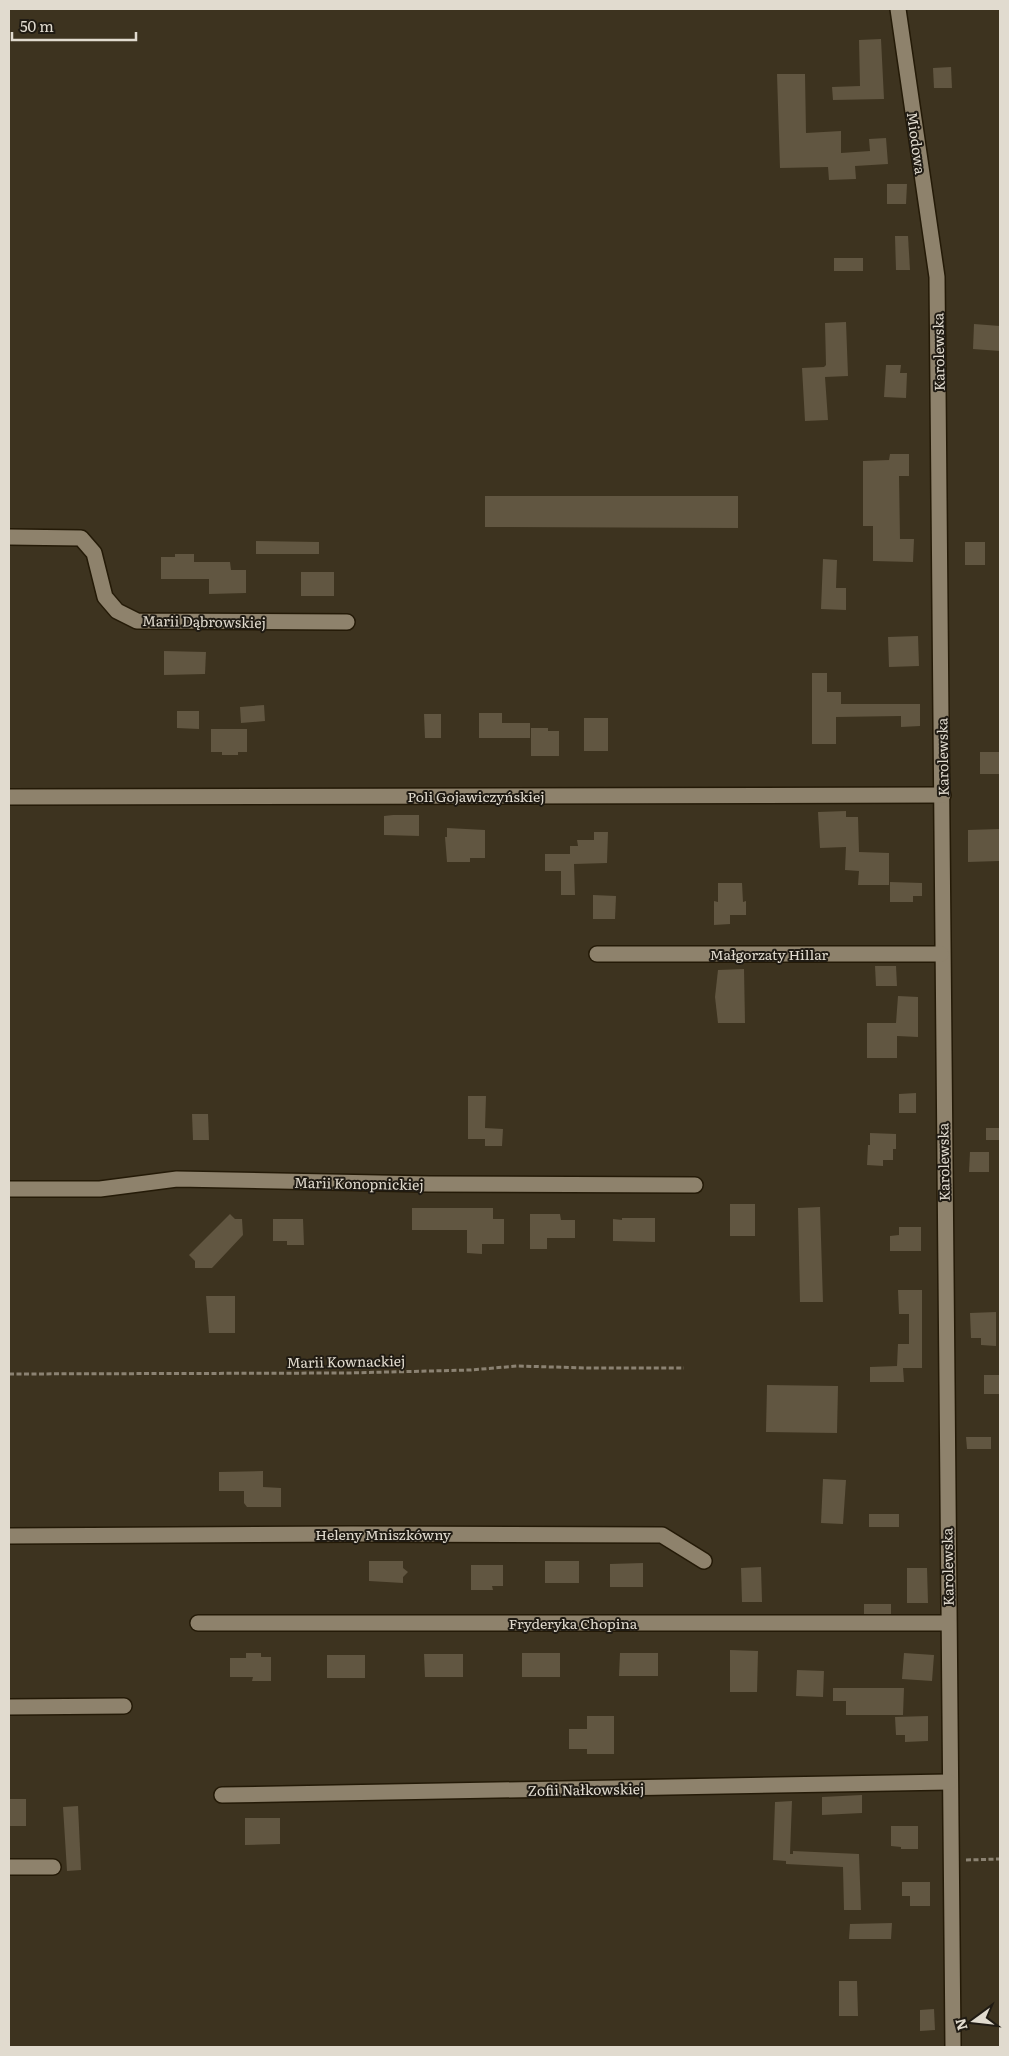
<svg xmlns="http://www.w3.org/2000/svg" width="1009" height="2056" viewBox="0 0 1009 2056" font-family="Literata,serif">
  <rect width="100%" height="100%" fill="#3d331f"/>
  <g fill="#615641">
    <path d="M881 39 884 99 833 100 832 87 860 86 859 40Z"/>
    <path d="M951 67 952 88H934L933 68Z"/>
    <path d="M777 74H805L806 133 841 131V153L870 151 869 139 886 138 888 164 855 166 856 179 829 180 828 167 780 168Z"/>
    <path d="M887 184H907L906 204H887Z"/>
    <path d="M895 236H908L910 270H896Z"/>
    <rect x="834" y="258" width="29" height="13"/>
    <path d="M846 322 848 376 825 377 828 420 805 421 802 368 824 367 826 365 825 323Z"/>
    <path d="M974 324 1000 326V351L973 349Z"/>
    <path d="M886 365H901L900 373H907L906 398 884 397Z"/>
    <path d="M890 454H909V476H899L900 539H914L913 562 873 561V526H863V461L889 460Z"/>
    <path d="M485 496H738V528L485 527Z"/>
    <path d="M256 541 319 542V554H256Z"/>
    <rect x="965" y="542" width="20" height="23"/>
    <path d="M175 554H194V562H230L231 570H246V593L209 594V579H161V557H175Z"/>
    <path d="M823 559 837 560 836 588H846V610L821 609Z"/>
    <rect x="301" y="572" width="33" height="24"/>
    <path d="M918 636 919 666 889 667 888 637Z"/>
    <path d="M164 651 206 652 205 674 164 675Z"/>
    <path d="M812 673H827V692H841V704H920V726L901 727V716L836 717V744H812Z"/>
    <path d="M264 705 265 721 241 723 240 707Z"/>
    <path d="M177 711H199V729L177 728Z"/>
    <path d="M479 713H502V723H530V738H479Z"/>
    <path d="M424 714H441V738H425Z"/>
    <rect x="584" y="718" width="24" height="33"/>
    <path d="M531 728H548V731H559V756H531Z"/>
    <path d="M211 729H247V752H238V755H222V752H211Z"/>
    <rect x="980" y="752" width="20" height="22"/>
    <path d="M846 811V817H858L859 852 889 853V885H858L859 871 845 870 846 847 820 848 818 812Z"/>
    <path d="M393 815H419V836L384 835V816Z"/>
    <path d="M447 828 485 830V858H470V862H447L445 837H447Z"/>
    <path d="M999 829V861L968 862V830Z"/>
    <path d="M594 832H608L607 863 574 864 575 895H561V871H545V854H570V846H578L577 840H594Z"/>
    <path d="M890 882 922 883V896H913V902H890Z"/>
    <path d="M718 883H742L743 902 746 901V915H730V924L714 925V901L718 902Z"/>
    <path d="M593 895 616 896 615 919H593Z"/>
    <path d="M875 966H896L897 986H876Z"/>
    <path d="M744 969 745 1023H718L715 997 718 970Z"/>
    <path d="M898 996 918 997V1037L897 1036V1058H867V1023H896Z"/>
    <path d="M916 1093V1113H899V1094Z"/>
    <path d="M468 1096H486L485 1128 503 1129 502 1146H485V1139H468Z"/>
    <path d="M192 1114H208L209 1140H193Z"/>
    <rect x="986" y="1128" width="14" height="12"/>
    <path d="M870 1133 896 1134V1149H893V1160H883V1166L867 1165 868 1145H870Z"/>
    <path d="M970 1152H989V1172H969Z"/>
    <rect x="730" y="1204" width="25" height="32"/>
    <path d="M820 1207 823 1302H800L798 1208Z"/>
    <path d="M412 1208H493V1219H504V1244H482V1254L467 1253V1230H412Z"/>
    <path d="M230 1214 235 1219H242L243 1235 212 1268H195V1261L189 1255Z"/>
    <path d="M530 1214H560L561 1220H575V1238H547V1249H530Z"/>
    <path d="M622 1218H655V1242L613 1241V1219L622 1220Z"/>
    <path d="M273 1219H303L304 1245H287V1241H273Z"/>
    <path d="M899 1227H921V1251H890V1236L899 1235Z"/>
    <path d="M898 1290H922V1368H903L904 1382H870V1367L897 1366 898 1344H909V1314H899Z"/>
    <path d="M206 1296H235V1333H209Z"/>
    <path d="M996 1312V1346L981 1345V1338H971L970 1313Z"/>
    <rect x="984" y="1375" width="16" height="19"/>
    <path d="M767 1385 838 1386 837 1433 766 1432Z"/>
    <path d="M966 1437H991V1449H967Z"/>
    <path d="M263 1471V1487L281 1488V1507H247L244 1503V1491H219V1472Z"/>
    <path d="M823 1479 846 1480 843 1524 821 1523Z"/>
    <rect x="869" y="1514" width="30" height="13"/>
    <path d="M369 1561H403V1568L408 1572 403 1577V1583L369 1581Z"/>
    <rect x="545" y="1561" width="34" height="22"/>
    <path d="M643 1563V1587H610V1564Z"/>
    <path d="M471 1565H503V1586H492L493 1590H471Z"/>
    <path d="M761 1567 762 1602H742L741 1568Z"/>
    <path d="M907 1568H927L928 1603H907Z"/>
    <rect x="864" y="1604" width="27" height="10"/>
    <path d="M730 1650 758 1651 757 1692H730Z"/>
    <path d="M246 1653H261V1657H271V1681H252L253 1677H230V1658H246Z"/>
    <rect x="522" y="1653" width="38" height="24"/>
    <path d="M620 1653H658V1676H619Z"/>
    <path d="M904 1653 934 1655 932 1681 902 1679Z"/>
    <path d="M424 1654H463V1677H425Z"/>
    <rect x="327" y="1655" width="38" height="23"/>
    <path d="M797 1670 824 1671 823 1697 796 1696Z"/>
    <path d="M833 1688H904L903 1715H846V1701H833Z"/>
    <path d="M587 1716H614V1754H587V1749H569V1729H587Z"/>
    <path d="M928 1716V1741L905 1742V1735H896L895 1717Z"/>
    <path d="M862 1795V1813L822 1815V1797Z"/>
    <rect x="9" y="1799" width="17" height="27"/>
    <path d="M792 1801 790 1854H793V1851L859 1854 861 1910H844L843 1867 786 1864V1861L773 1860 775 1802Z"/>
    <path d="M78 1806 81 1870 67 1871 63 1807Z"/>
    <path d="M245 1818H280V1844L245 1845Z"/>
    <path d="M891 1826H918V1849H901V1847L891 1846Z"/>
    <path d="M902 1882H930V1906H910V1896H902Z"/>
    <path d="M892 1923 891 1939H849L850 1924Z"/>
    <path d="M839 1981H857L858 2016H839Z"/>
    <path d="M934 2009 935 2030 920 2031V2010Z"/>
  </g>
  <g fill="none" stroke-linecap="round" stroke-linejoin="round">
    <g stroke="#241a07" stroke-width="18">
      <g id="street">
        <path d="M898 9 937 277 953 2047"/>
        <path d="M9 537 81 538 94 553 105 597 117 611 137 621 347 622"/>
        <path d="M9 797 943 795"/>
        <path d="M597 954H941"/>
        <path d="M9 1189H100L177 1179 429 1184 695 1185"/>
        <path d="M9 1536 352 1534 662 1535 704 1561"/>
        <path d="M198 1623H948"/>
        <path d="M9 1707 124 1706"/>
        <path d="M222 1795 949 1782"/>
        <path d="M9 1867H53"/>
      </g>
    </g>
    <g stroke="#8b8272" stroke-width="3" stroke-dasharray="5 2.5" stroke-linecap="butt">
      <path d="M9 1374 348 1373 471 1370 517 1366 587 1368H684"/>
      <path d="M966 1860 1000 1859"/>
    </g>
    <use href="#street" stroke="#8e826c" stroke-width="15"/>
  </g>
  <g text-anchor="middle" dominant-baseline="central" stroke-width="4" stroke-linejoin="round" paint-order="stroke">
    <g font-size="14" fill="#e1dbcf" stroke="#201b13">
      <text transform="translate(917 143) rotate(82)">Miodowa</text>
      <text transform="translate(938 352) rotate(-91)">Karolewska</text>
      <text transform="translate(204 621) rotate(1)">Marii Dąbrowskiej</text>
      <text transform="translate(942 757) rotate(-91)">Karolewska</text>
      <text x="476" y="796">Poli Gojawiczyńskiej</text>
      <text x="769" y="954">Małgorzaty Hillar</text>
      <text transform="translate(943 1162) rotate(-91)">Karolewska</text>
      <text transform="translate(359 1183) rotate(1)">Marii Konopnickiej</text>
      <text transform="translate(346 1361) rotate(-1)">Marii Kownackiej</text>
      <text x="383" y="1534">Heleny Mniszkówny</text>
      <text transform="translate(947 1567) rotate(-91)">Karolewska</text>
      <text x="573" y="1623">Fryderyka Chopina</text>
      <text transform="translate(586 1789) rotate(-1)">Zofii Nałkowskiej</text>
    </g>
  </g>
  <rect width="1009" height="2056" fill="none" stroke="#e1dbcf" stroke-width="20"/>
  <g transform="translate(974 2021) rotate(255)" stroke="#201b13" stroke-width="4" paint-order="stroke">
  <path d="M0-4L9 19L0 12L-9 19Z" fill="#e1dbcf"/>
  <text y="-8" font-size="14" font-weight="bold" text-anchor="middle" fill="#e1dbcf">N</text>
  </g>
  <path d="M12 32v8h124v-8" fill="none" stroke="#e1dbcf" stroke-width="2.5"/>
  <text x="20" y="32" font-size="15" fill="#e1dbcf" stroke="#201b13" stroke-width="4" paint-order="stroke">50 m</text>
</svg>
